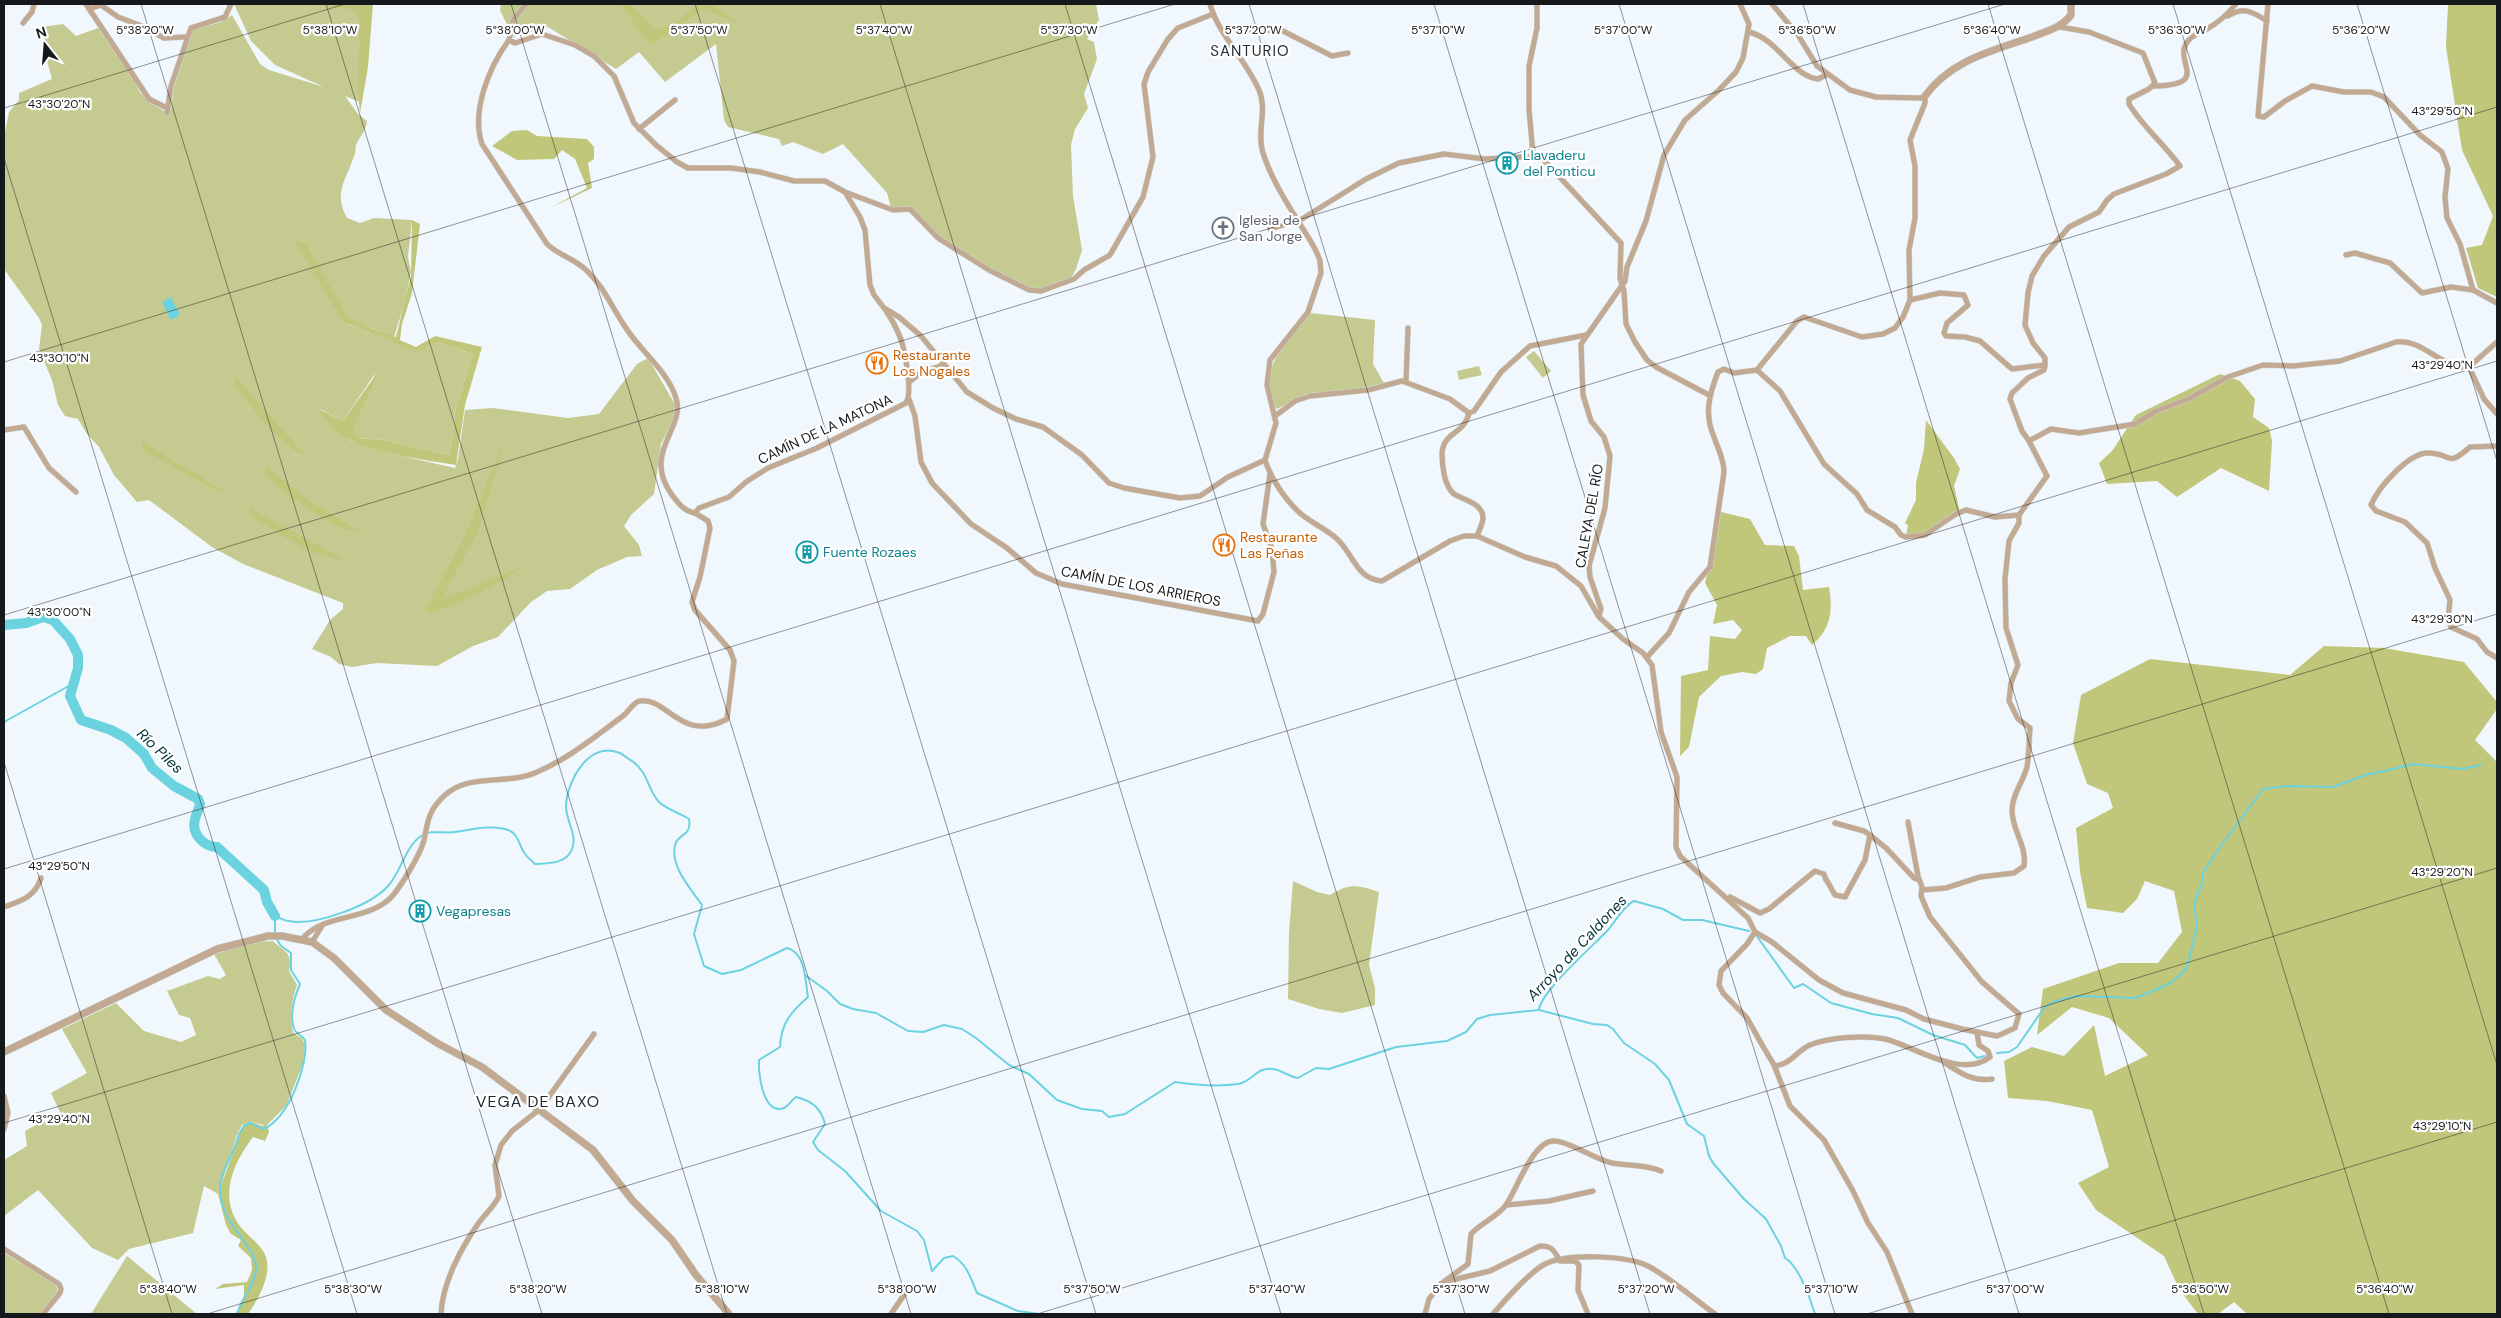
<svg xmlns="http://www.w3.org/2000/svg" width="2501" height="1318" viewBox="0 0 2501 1318" font-family="'DM Sans',sans-serif">
  <rect width="100%" height="100%" fill="#f1f8fd"/>
  <g fill="#c5ca90">
    <path d="M234 4H368L362 103 345 96 358 114 367 121C366 131 360 136 356 145 355 148 356 153 354 156 346 181 333 192 347 218L360 223 374 218 412 220 408 257 411 272 405 302 394 337 354 322 347 324 419 351 437 342 473 354 456 407 450 455 383 440 359 438 351 429 376 372 343 421 318 408 349 440 393 454 455 468 458 459 465 410 493 408 568 418 599 414 637 364 648 358 676 406 673 420 661 444 654 494 631 515 624 526 639 545 642 556 627 557 597 570 570 589 547 591 531 602 498 637 473 646 437 666 377 663 352 667 339 664 331 657 312 649 330 620 343 609V603L243 564 212 547 149 500 137 502 114 475 99 447 87 434 78 419 65 416 58 405 52 380 39 349 42 325 39 318 4 269V137L9 112 19 100V93L52 79 40 35 43 27 63 24 76 36 98 28 134 79 139 91 147 100 167 113 171 109 174 87 193 30 221 22 232 15 260 64 269 70 324 87 275 65 251 41Z"/>
    <path d="M501 4H1096L1099 20 1087 39 1094 42 1097 59 1084 94 1088 108 1075 129 1071 145 1073 196 1082 250 1076 269 1069 282 1041 291 1029 290 938 238 910 209 911 206 891 208 887 193 843 144 823 154 793 142 782 146 779 139 728 127 724 120 716 44 665 82 639 52 616 69 548 27 513 37 500 10Z"/>
    <path d="M1310 313 1375 320 1373 364 1384 383 1358 389 1306 394 1277 409C1272 403 1271 395 1270 387 1267 354 1293 339 1310 313Z"/>
    <path d="M1534 351 1551 371 1543 378 1526 357Z"/>
    <path d="M1479 366 1482 375 1459 380 1457 371Z"/>
    <path d="M1293 881 1317 892 1330 895C1350 883 1357 885 1379 892L1369 965 1375 988V1005L1342 1013 1319 1009 1288 999 1289 933Z"/>
    <path d="M273 941C284 952 293 951 289 971L297 985C291 1003 290 1015 293 1033L302 1038 305 1045 303 1064 286 1106 266 1126 250 1121 242 1125 237 1135 218 1194 204 1186 193 1233 129 1249 118 1260 92 1248 38 1190 4 1216V1160L27 1146 25 1131 43 1121 50 1125 61 1114 51 1093 87 1073 62 1029 116 1003 144 1031 181 1042 196 1035 190 1018 179 1015 167 991 208 976 220 979 226 975 214 954 256 942Z"/>
    <path d="M4 1253 56 1284 58 1293 41 1314H4Z"/>
    <path d="M127 1256 197 1314H91Z"/>
  </g>
  <g fill="#c0c67a">
    <path d="M332 4H373L368 67 360 113 358 92 360 20 351 9 321 6Z"/>
    <path d="M621 4H630L654 29 672 26 698 4H711L743 26 704 8 650 46Z"/>
    <path d="M2448 4H2497V297L2478 288 2466 248 2482 245 2493 216 2462 150 2446 47Z"/>
    <path d="M527 130 537 136 587 139 594 147V159L588 163 592 188 550 208 587 188 575 159 562 150 554 159 517 160 492 146 512 131Z"/>
    <path d="M412 220 420 224 412 293 402 324 400 340 416 347 435 336 482 347 465 405 456 465C423 460 380 454 350 440 335 434 326 420 317 408L343 421 380 369 353 428 359 438 383 440 450 455 456 407 473 354 437 342 418 352 343 322 295 241 305 243 348 317 372 329 396 337 411 276Z"/>
    <path d="M2220 374 2240 381 2255 399 2253 417 2269 428 2272 441 2269 491 2221 468 2177 497 2157 481 2107 484 2099 463 2112 451 2136 415Z"/>
    <path d="M236 377 306 456C276 444 255 409 234 385Z"/>
    <path d="M1926 420 1954 458 1960 469 1954 486 1960 512 1932 533 1906 537 1908 525 1905 523 1916 500V483L1924 449Z"/>
    <path d="M507 435 477 533 441 600 522 567C496 587 462 601 431 613L425 610 465 536Z"/>
    <path d="M142 442 224 491 220 492 143 450Z"/>
    <path d="M266 466 308 500 361 532C326 529 293 496 265 476Z"/>
    <path d="M250 508 343 559C311 558 279 532 251 517Z"/>
    <path d="M1721 512 1750 519 1765 545 1794 546 1799 556 1803 590 1829 587C1833 611 1831 629 1812 645L1806 636H1790L1767 648 1763 669 1756 674 1742 672 1721 676 1699 697 1689 747 1680 756 1681 676 1708 670 1710 636 1735 639 1742 630 1733 620 1713 624 1717 605 1705 583Z"/>
    <path d="M2324 646 2384 648 2464 662 2497 702V709L2475 740 2497 762V1314H2247L2234 1302 2218 1314H2198L2179 1289 2164 1256 2096 1210 2078 1183 2109 1167 2092 1110 2047 1101 2008 1098 2004 1061 2032 1047 2064 1056 2094 1025 2105 1076 2148 1055 2109 1018 2072 1007 2037 1035 2043 989 2119 963H2158L2182 932 2174 891 2145 881 2137 899 2123 913 2087 908 2080 872 2076 828 2113 808 2108 793 2087 784 2073 743 2081 695 2150 659 2290 675Z"/>
    <path d="M250 1121 262 1126 267 1125 269 1132 265 1141 253 1137C231 1166 217 1201 244 1231 251 1238 263 1247 266 1257 272 1276 258 1299 248 1314H236L244 1296V1285L215 1289 223 1284 247 1282 252 1270 251 1258 238 1246 241 1240 231 1234 226 1225 218 1194 243 1125Z"/>
  </g>
  <path fill="#6bd2e0" d="M171 297 180 315 171 320 162 302Z"/>
  <g fill="none" stroke-linecap="round" stroke-linejoin="round">
    <g stroke="#6bd2e0" stroke-width="2">
      <path d="M4 722 74 683"/>
      <path d="M275 934V916C280 918 285 921 289 921 315 926 370 906 388 886 401 872 405 847 421 836 431 829 444 834 455 832 469 830 494 824 508 830 520 835 518 845 525 854 528 858 532 861 535 864 547 863 563 864 570 853 580 837 566 823 566 806 567 781 589 740 620 753 624 755 628 759 632 761 649 773 647 789 659 802 666 809 680 813 689 819 692 837 678 833 675 845 670 867 691 889 702 905L694 934 704 966 722 974 741 970 787 948C806 953 805 980 808 997 791 1012 781 1023 780 1047L759 1060C758 1073 763 1116 784 1108 789 1106 791 1100 796 1097 812 1101 821 1108 825 1124L813 1142 818 1150 845 1171 881 1211 917 1231 924 1240 932 1271 944 1258 953 1256C967 1264 971 1279 977 1293L1018 1311 1039 1314"/>
      <path d="M1756 935 1794 988 1803 984 1831 1003 1872 1014 1898 1018 1933 1035 1965 1045 1977 1058 1985 1056"/>
      <path d="M805 975 827 991 840 1004 853 1009 876 1013 908 1031 923 1032 944 1025 962 1029 976 1038 1009 1065 1029 1074 1057 1100 1082 1109 1102 1111 1109 1117 1125 1114 1175 1082C1195 1085 1217 1087 1238 1084 1252 1082 1257 1066 1273 1069 1282 1070 1289 1077 1298 1078L1316 1068 1329 1069 1396 1047 1447 1041 1466 1032 1477 1019 1490 1015 1539 1010C1540 992 1594 945 1608 930 1616 921 1623 906 1634 901L1663 909 1683 920H1702L1749 931"/>
      <path d="M1539 1010 1593 1024 1607 1025 1613 1029 1624 1043 1655 1064 1669 1080 1687 1124 1704 1136 1709 1156 1713 1163 1744 1199 1766 1219 1781 1246 1785 1258C1800 1267 1810 1298 1815 1314"/>
      <path d="M1997 1053 2009 1052 2017 1047 2044 1008 2053 1002 2076 996 2136 998 2169 984 2180 975 2187 967 2197 927 2194 903 2202 884V875L2215 854 2263 789 2287 786 2333 787 2366 775 2414 764 2462 769 2481 765"/>
      <path d="M237 1314C241 1299 255 1285 256 1269 258 1248 222 1225 220 1192 219 1172 235 1153 239 1134L244 1126 250 1123 263 1129C288 1121 309 1063 305 1040 302 1035 296 1034 294 1029 289 1014 294 998 300 984L291 970V953L281 946 276 938"/>
    </g>
    <path stroke="#6bd2e0" stroke-width="10" d="M4 625 26 623 43 617 53 620 70 639 78 655V668L70 696 81 720 111 730 126 738 144 754 152 768 174 786 198 799 200 804C199 810 196 814 195 819 191 834 204 847 217 847L264 890 267 902 275 916"/>
    <g stroke="#ced4d9" stroke-width="6">
      <g id="minor">
        <path d="M86 4 149 99 167 108"/>
        <path d="M1210 4C1218 34 1246 60 1259 90 1268 111 1256 131 1263 153 1271 178 1286 202 1300 224 1307 236 1316 247 1320 261L1321 273 1308 312 1270 360 1267 385 1276 423 1265 460"/>
        <path d="M2268 4 2258 116 2264 117 2285 101 2312 86 2344 92H2371L2384 97 2420 135 2442 152 2448 169 2445 197 2447 218 2460 244 2473 290 2497 303"/>
        <path d="M89 9 101 5 118 17 142 26 164 38 186 37"/>
        <path d="M2228 16C2244 6 2253 12 2267 21"/>
        <path d="M23 23 32 12 34 4"/>
        <path d="M1223 30 1228 29 1283 31 1332 56 1348 53"/>
        <path d="M1749 32C1778 39 1792 76 1818 79L1826 75"/>
        <path d="M509 40 515 43 542 34 575 45 594 56 614 76 634 123 656 145 677 162 688 168H731L760 172 794 181H825L845 192 860 217 865 230 870 285 874 295 884 308 899 317 921 336 967 392 993 408 1016 419 1043 427 1082 455 1109 483 1124 488 1180 498 1200 496 1228 477 1265 460"/>
        <path d="M509 40C489 67 471 111 482 144L547 244C558 255 573 258 585 269 604 286 613 310 628 331 643 353 668 372 676 398 686 429 641 452 672 495 679 504 684 511 695 513"/>
        <path d="M509 40 513 20 526 4"/>
        <path d="M2153 86C2214 85 2171 61 2188 41 2193 34 2201 33 2207 29 2219 22 2228 14 2236 4"/>
        <path d="M167 113 171 86 191 28 225 17 231 4"/>
        <path d="M639 129 675 100"/>
        <path d="M1533 154 1529 109V66L1537 28V4"/>
        <path d="M845 192 893 210 910 209 938 238 989 270 1029 290 1041 291 1074 279 1084 270 1110 255 1143 197 1153 157 1144 84 1148 72 1168 39 1178 28 1213 14"/>
        <path d="M1270 229 1302 219 1366 179 1399 163 1444 154 1485 159 1540 156 1621 243 1620 278 1624 291 1626 324 1635 342 1647 360 1656 367 1709 395"/>
        <path d="M2346 255 2355 253 2390 263 2422 293 2451 287 2473 290"/>
        <path d="M1910 300 1940 293 1964 295 1968 305 1947 323 1944 333 1946 336 1965 337 1980 341 2012 369 2045 365 2044 370 2028 378 2012 393 2010 399 2022 431 2029 441 2051 429 2079 433 2135 424 2156 411 2188 399 2228 377 2263 365 2293 366 2340 361 2396 342C2423 338 2442 370 2469 367"/>
        <path d="M2497 342 2469 367 2484 399 2497 414"/>
        <path d="M2045 365V358L2033 343 2025 325 2028 293 2032 276 2044 256 2069 227 2099 212 2107 200 2114 194 2166 174 2180 166C2164 144 2143 127 2129 104V99L2149 89 2155 83 2143 53 2089 32 2060 27"/>
        <path d="M1757 370 1780 391 1824 464 1857 494 1867 510 1895 527 1901 535 1906 537 1925 535 1956 514 1966 510 1995 517 2019 515 2047 476 2029 441"/>
        <path d="M1406 381 1408 328"/>
        <path d="M909 382 922 372 943 365"/>
        <path d="M909 399 915 416 921 462 932 483 971 524 1007 548 1036 573 1062 584 1258 621 1263 614 1274 572 1272 549 1263 524 1270 474"/>
        <path d="M1469 413C1464 435 1444 431 1442 453 1442 465 1444 486 1454 494 1463 500 1483 503 1483 518 1483 523 1479 531 1477 536"/>
        <path d="M1275 416 1295 401 1310 396 1368 390 1402 381 1450 399 1469 413 1474 411 1501 372 1530 346 1586 335"/>
        <path d="M4 430 24 427 49 468 76 492"/>
        <path d="M2497 446 2470 447C2445 469 2453 453 2428 453 2408 453 2378 488 2371 505L2376 511 2405 522 2427 543 2435 568 2450 600 2448 619 2451 627 2477 639 2487 652 2497 658"/>
        <path d="M1265 460C1271 479 1286 501 1301 514 1312 523 1326 529 1336 538 1354 554 1356 579 1382 581L1450 541 1464 536H1477L1525 557 1556 566 1581 586 1599 617 1623 639 1643 653 1652 665 1661 732 1677 777 1676 847 1680 856 1748 918 1755 932 1747 944 1721 971 1719 985 1723 993 1747 1018 1761 1043 1774 1065 1790 1106 1824 1140 1853 1191 1868 1223 1887 1252 1912 1314"/>
        <path d="M695 513 699 508 729 497 746 482 768 468 817 448 906 403C913 393 905 350 900 337 896 327 891 318 885 309"/>
        <path d="M1599 616 1601 609 1590 577 1589 566 1605 508 1610 456 1604 437 1591 421 1583 395 1581 344 1625 281 1627 267 1646 221 1664 155 1685 120 1719 90 1736 72 1743 58 1749 24 1740 4"/>
        <path d="M1647 657 1669 633 1689 592 1710 567 1724 472C1724 459 1718 449 1714 437 1704 414 1709 395 1718 372L1724 369 1734 373 1757 370 1797 321 1804 317 1862 337 1883 334 1895 328 1903 317 1910 300 1909 250 1915 218V166L1910 140 1925 103V96L1921 98 1876 97 1850 90 1817 66 1798 35 1772 4"/>
        <path d="M1870 835 1886 848 1914 878 1919 880"/>
        <path d="M1826 879 1835 895 1845 897 1865 860 1870 835 1864 831 1835 823"/>
        <path d="M1922 890 1946 888 1980 877 2014 873 2024 866C2027 845 2012 831 2012 810 2012 795 2023 782 2027 767 2029 755 2029 741 2030 728L2018 719 2009 701 2011 683 2018 665 2006 628 2005 579 2009 541 2019 523V515"/>
        <path d="M1730 897 1760 913 1769 909 1815 871 1824 874 1826 880"/>
        <path d="M4 907C21 901 35 897 41 878"/>
        <path d="M1755 932 1772 942 1819 980 1843 993 1906 1010 1924 1019 1962 1029 1997 1036 2015 1028 2019 1014 1982 982 1930 917 1921 896 1922 887 1918 876 1908 822"/>
        <path d="M302 939C323 914 362 921 387 901 398 893 421 853 424 840 428 821 428 811 444 796 469 772 507 786 537 772 568 759 596 736 623 716 629 711 632 704 639 701 667 696 681 744 727 719L734 661 730 650 695 610 692 602 700 577 710 528 708 521 695 513"/>
        <path d="M312 942 322 926"/>
        <path d="M1945 1063C1960 1073 1973 1082 1992 1079"/>
        <path d="M1775 1066C1793 1063 1795 1052 1810 1045 1829 1037 1865 1035 1885 1039 1912 1045 1961 1080 1990 1057L1988 1051 1979 1045 1977 1032"/>
        <path d="M4 1096 8 1113 4 1129"/>
        <path d="M1506 1205 1549 1201 1593 1191"/>
        <path d="M4 1249 59 1284 61 1289 60 1293 43 1314"/>
        <path d="M1448 1281 1490 1271 1540 1246C1553 1246 1554 1251 1560 1261H1575L1579 1265 1578 1290 1588 1314"/>
        <path d="M1438 1286 1468 1264 1471 1234C1481 1223 1497 1217 1506 1205 1516 1191 1534 1138 1555 1141 1571 1142 1594 1159 1612 1163 1629 1166 1645 1164 1661 1171"/>
        <path d="M441 1314C442 1284 461 1248 478 1224 485 1214 494 1207 499 1196L495 1165 501 1145 512 1131 540 1109 594 1034"/>
        <path d="M891 1314 910 1286"/>
        <path d="M1425 1314 1429 1299 1440 1285"/>
        <path d="M1493 1314C1504 1301 1530 1272 1545 1264 1567 1253 1628 1255 1650 1267 1674 1281 1693 1298 1715 1314"/>
      </g>
    </g>
    <g stroke="#ced4d9" stroke-width="8">
      <g id="tertiary">
        <path d="M1925 96C1951 60 1992 51 2032 37 2047 31 2061 28 2071 15V4"/>
        <path d="M4 1052 217 949 268 936H282L312 942 334 958 386 1010 437 1043 482 1067 593 1150 633 1201 672 1240 696 1275 729 1314"/>
      </g>
    </g>
    <use href="#minor" stroke="#c2a991" stroke-width="5"/>
    <use href="#tertiary" stroke="#c2a991" stroke-width="7"/>
  </g>
  <path fill="none" stroke="#16191c" stroke-width="1" stroke-opacity="0.45" d="M141 4 542 1314M326 4 727 1314M511 4 911 1314M695 4 1096 1314M880 4 1281 1314M1065 4 1465 1314M1249 4 1650 1314M1434 4 1835 1314M1619 4 2019 1314M1803 4 2204 1314M1988 4 2389 1314M2173 4 2497 1065M2357 4 2497 461M4 108 345 4M4 158 357 1314M4 362 1175 4M4 615 2005 4M4 762 172 1314M4 869 2497 107M4 1123 2497 361M207 1314 2497 614M1037 1314 2497 868M1867 1314 2497 1122"/>
  <defs>
    <g id="building-ring" transform="scale(1.125)"><circle r="9.5" fill="#fff" stroke="#0f9aa8" stroke-width="1.5"/><path d="M-4-6H4V6H1V3H-1V6H-4ZM-2.5-4.3h1.7v1.8h-1.7ZM.8-4.3h1.7v1.8H.8ZM-2.5-1h1.7V.8h-1.7ZM.8-1h1.7V.8H.8Z" fill="#0f9aa8"/></g>
    <g id="church-ring" transform="scale(1.125)"><circle r="9.5" fill="#fff" stroke="#6b7280" stroke-width="1.5"/><path d="M-1.2-6h2.4v3.5h3.3v2.4h-3.3V6h-2.4V-.1h-3.3v-2.4h3.3Z" fill="#6b7280"/></g>
    <g id="restaurant-ring" transform="scale(1.125)"><circle r="9.5" fill="#fff" stroke="#e8710a" stroke-width="1.5"/><path d="M-5-6h1v4h1v-4h1v4h1v-4h1v5L-1.5 .5V6h-2V.5L-5-1ZM5-6V6H3V1.5H1.5Q1.5-4 5-6Z" fill="#e8710a"/></g>
  </defs>
  <g fill-rule="evenodd">
    <use href="#building-ring" x="1507" y="163"/>
    <use href="#church-ring" x="1223" y="228"/>
    <use href="#restaurant-ring" x="877" y="363"/>
    <use href="#restaurant-ring" x="1224" y="545"/>
    <use href="#building-ring" x="807" y="552"/>
    <use href="#building-ring" x="420" y="911"/>
  </g>
  <g text-anchor="middle" dominant-baseline="central" stroke-width="4.5" stroke-linejoin="round" paint-order="stroke">
    <g font-size="14" fill="#0d838f" stroke="#fff" text-anchor="start">
      <text x="1523" y="155">Llavaderu<tspan x="1523" dy="16">del Ponticu</tspan></text>
      <text x="823" y="552">Fuente Rozaes</text>
      <text x="436" y="911">Vegapresas</text>
    </g>
    <g font-size="14" fill="#5b616d" stroke="#fff" text-anchor="start">
      <text x="1239" y="220">Iglesia de<tspan x="1239" dy="16">San Jorge</tspan></text>
    </g>
    <g font-size="14" fill="#c56008" stroke="#fff" text-anchor="start">
      <text x="893" y="355">Restaurante<tspan x="893" dy="16">Los Nogales</tspan></text>
      <text x="1240" y="537">Restaurante<tspan x="1240" dy="16">Las Peñas</tspan></text>
    </g>
    <g font-size="14" fill="#16191c" stroke="#fff">
      <text transform="translate(825 429) rotate(-25)">CAMÍN DE LA MATONA</text>
      <text transform="translate(1589 516) rotate(-80)">CALEYA DEL RÍO</text>
      <text transform="translate(1141 586) rotate(11)">CAMÍN DE LOS ARRIEROS</text>
    </g>
    <g font-size="15" letter-spacing="1" fill="#242d33" stroke="#fff">
      <text x="1250" y="51">SANTURIO</text>
    </g>
    <g font-size="15" font-style="italic" fill="#003238" stroke="#fff">
      <text transform="translate(160 751) rotate(44)">Río Piles</text>
      <text transform="translate(1577 948) rotate(-47)">Arroyo de Caldones</text>
    </g>
    <g font-size="16" letter-spacing="1" fill="#242d33" stroke="#fff">
      <text x="538" y="1101">VEGA DE BAXO</text>
    </g>
  </g>
  <g font-size="12" text-anchor="middle" fill="#16191c" stroke="#fff" stroke-width="4.5" stroke-linejoin="round" paint-order="stroke">
    <text x="2361" y="34">5°36'20"W</text>
    <text x="145" y="34">5°38'20"W</text>
    <text x="330" y="34">5°38'10"W</text>
    <text x="515" y="34">5°38'00"W</text>
    <text x="699" y="34">5°37'50"W</text>
    <text x="884" y="34">5°37'40"W</text>
    <text x="1069" y="34">5°37'30"W</text>
    <text x="1253" y="34">5°37'20"W</text>
    <text x="1438" y="34">5°37'10"W</text>
    <text x="1623" y="34">5°37'00"W</text>
    <text x="1807" y="34">5°36'50"W</text>
    <text x="1992" y="34">5°36'40"W</text>
    <text x="2177" y="34">5°36'30"W</text>
    <text x="59" y="108">43°30'20"N</text>
    <text x="2442" y="115">43°29'50"N</text>
    <text x="59" y="362">43°30'10"N</text>
    <text x="2442" y="369">43°29'40"N</text>
    <text x="59" y="616">43°30'00"N</text>
    <text x="2442" y="623">43°29'30"N</text>
    <text x="59" y="870">43°29'50"N</text>
    <text x="2442" y="876">43°29'20"N</text>
    <text x="59" y="1123">43°29'40"N</text>
    <text x="2442" y="1130">43°29'10"N</text>
    <text x="168" y="1293">5°38'40"W</text>
    <text x="353" y="1293">5°38'30"W</text>
    <text x="538" y="1293">5°38'20"W</text>
    <text x="722" y="1293">5°38'10"W</text>
    <text x="907" y="1293">5°38'00"W</text>
    <text x="1092" y="1293">5°37'50"W</text>
    <text x="1277" y="1293">5°37'40"W</text>
    <text x="1461" y="1293">5°37'30"W</text>
    <text x="1646" y="1293">5°37'20"W</text>
    <text x="1831" y="1293">5°37'10"W</text>
    <text x="2015" y="1293">5°37'00"W</text>
    <text x="2200" y="1293">5°36'50"W</text>
    <text x="2385" y="1293">5°36'40"W</text>
  </g>
  <rect width="2501" height="1318" fill="none" stroke="#16191c" stroke-width="10"/>
  <g transform="translate(45 45) rotate(343)" stroke="#ffffff" stroke-width="4" paint-order="stroke">
  <path d="M0-4L9 19L0 12L-9 19Z" fill="#16191c"/>
  <text y="-8" font-size="14" font-weight="bold" text-anchor="middle" fill="#16191c">N</text>
  </g>
</svg>
